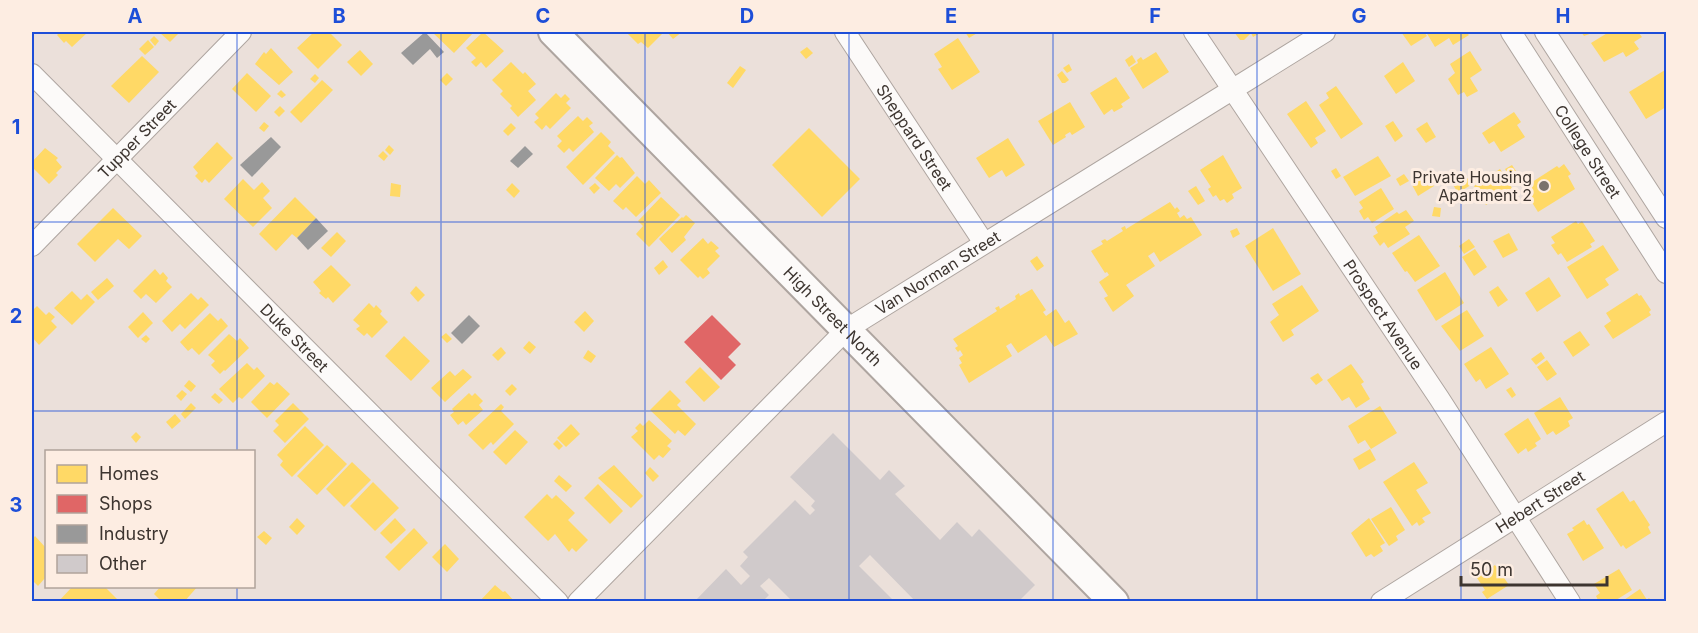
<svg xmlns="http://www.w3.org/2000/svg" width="1698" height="633" viewBox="0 0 1698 633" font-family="Inter,sans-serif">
  <rect width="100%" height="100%" fill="#ebe0da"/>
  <g fill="#ffd966">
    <path d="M57 32H88L72 47 66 41 64 43 57 35 59 33Z"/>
    <path d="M159 32H180L170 42Z"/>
    <path d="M314 32H329L342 45 318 69 297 48Z"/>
    <path d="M432 32H474L454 53Z"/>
    <path d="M483 32 504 51 486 68 481 62 476 67 471 62 476 58 466 48Z"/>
    <path d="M629 32H664L648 48 641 42 638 44 627 33Z"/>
    <path d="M667 32H682L673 39Z"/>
    <path d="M965 32H979L969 38Z"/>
    <path d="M1234 32H1262L1253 37 1251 33 1244 40H1240Z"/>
    <path d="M1401 32H1424L1427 36 1411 46Z"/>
    <path d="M1426 32H1466L1469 35 1453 45 1449 38 1435 47Z"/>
    <path d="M1581 32H1595L1584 36Z"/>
    <path d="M1609 32H1638L1642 37 1634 42 1639 49 1626 57 1623 52 1604 62 1591 43Z"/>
    <path d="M154 36 159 41 155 46 150 40Z"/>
    <path d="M958 38 980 72 952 90 938 69 942 67 934 54Z"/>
    <path d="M148 40 154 47 145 55 139 49Z"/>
    <path d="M807 47 813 53 806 59 800 52Z"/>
    <path d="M271 48 293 72 279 85 255 64 264 52 266 54Z"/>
    <path d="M360 50 373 64 361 76 347 62Z"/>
    <path d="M1470 51 1482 70 1470 78 1478 91 1467 97 1464 92 1458 95 1448 79 1455 73 1450 64Z"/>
    <path d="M1156 52 1169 72 1143 89 1130 68 1138 63 1137 60 1141 57 1143 60Z"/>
    <path d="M1132 55 1136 62 1129 67 1125 60Z"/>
    <path d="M142 56 159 72 129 103 111 86Z"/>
    <path d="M511 62 523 74 525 72 536 84 528 91 536 100 518 117 510 108 512 106 500 94 503 91 492 80Z"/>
    <path d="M1403 62 1415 81 1396 94 1384 76Z"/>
    <path d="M1069 64 1072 70 1067 73 1063 68Z"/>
    <path d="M740 66 746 70 733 88 727 83Z"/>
    <path d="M1665 70 1666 73V91L1664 92 1666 96V107L1646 119 1629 92Z"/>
    <path d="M1062 71 1069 80 1065 83H1062L1057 75Z"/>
    <path d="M247 73 271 96 256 112 232 89Z"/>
    <path d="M447 73 453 79 446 86 440 80Z"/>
    <path d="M315 74 319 78 315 83 310 79Z"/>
    <path d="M1116 77 1130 98 1121 104 1123 107 1114 112 1112 109 1104 115 1090 93Z"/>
    <path d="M322 80 333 90 301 123 290 112Z"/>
    <path d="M1336 86 1363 124 1341 139 1319 105 1329 98 1326 93Z"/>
    <path d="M281 90 286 95 282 98 277 94Z"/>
    <path d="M556 93 561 98 565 94 570 99 566 103 571 108 550 129 546 125 542 130 534 122 539 118 535 114Z"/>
    <path d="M1306 101 1326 131 1315 138 1318 143 1311 148 1287 114Z"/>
    <path d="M1070 102 1085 127 1072 135 1070 132 1065 135 1066 137 1053 145 1038 121Z"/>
    <path d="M280 106 285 111 279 117 274 112Z"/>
    <path d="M1514 112 1521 122 1517 125 1525 137 1501 152 1494 141 1489 144 1482 133Z"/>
    <path d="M578 116 583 121 587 117 593 123 589 126 594 132 573 152 569 148 564 153 557 146 562 141 557 136Z"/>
    <path d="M1393 121 1403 136 1395 142 1385 126Z"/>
    <path d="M264 122 269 126 264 132 259 128Z"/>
    <path d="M1427 122 1436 137 1426 143 1416 129Z"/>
    <path d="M511 123 516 128 508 136 503 131Z"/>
    <path d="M809 128 860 179 822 217 772 165Z"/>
    <path d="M601 132 611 142 608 146 615 153 583 185 566 167Z"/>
    <path d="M1008 138 1025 165 1006 177 1002 170 989 178 976 158Z"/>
    <path d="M217 142 233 158 209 183 205 179 202 183 195 176 198 173 193 167Z"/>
    <path d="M389 145 394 150 390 155 385 150Z"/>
    <path d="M45 148 58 158 56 160 62 167 56 173 58 175 49 184 32 167V162Z"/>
    <path d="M383 151 388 156 384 161 378 156Z"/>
    <path d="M617 155 620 158 622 157 635 173 620 188 616 184 609 191 595 178Z"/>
    <path d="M1223 155 1242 188 1232 194 1234 198 1227 203 1224 199 1220 201 1216 195 1213 197 1208 189 1211 187 1200 170Z"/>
    <path d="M1378 156 1391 176 1355 196 1343 177Z"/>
    <path d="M1564 164 1571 174 1568 176 1575 189 1538 212 1523 188 1557 166 1559 168Z"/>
    <path d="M1512 165 1516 171 1509 176 1505 169Z"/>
    <path d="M1336 168 1341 176 1336 179 1331 171Z"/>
    <path d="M1500 169 1512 188 1486 205 1474 186Z"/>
    <path d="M1458 172 1463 181 1470 177 1474 183 1458 193 1449 178Z"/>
    <path d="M1478 172 1481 178 1475 182 1472 176Z"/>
    <path d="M1427 173 1434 186 1418 196 1411 183Z"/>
    <path d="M1404 174 1409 181 1400 186 1396 179Z"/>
    <path d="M637 176 645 184 649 180 661 193 636 217 626 207 623 210 613 201Z"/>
    <path d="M243 179 254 190 262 182 270 191 263 198 272 208 253 227 224 199Z"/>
    <path d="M391 183 401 185 400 197 390 196Z"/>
    <path d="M512 183 520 191 514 198 506 190Z"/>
    <path d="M595 183 600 188 594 194 589 188Z"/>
    <path d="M1196 186 1205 201 1198 205 1188 191Z"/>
    <path d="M1381 188 1394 209 1372 223 1368 217 1364 220 1359 211 1363 208 1359 202Z"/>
    <path d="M295 197 316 218 297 238 292 234 276 251 259 234Z"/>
    <path d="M661 197 680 215 649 247 636 234 643 226 638 221Z"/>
    <path d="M1170 202 1175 209 1177 207 1180 211 1177 213 1180 218 1184 215 1187 219 1191 217 1202 235 1160 262 1154 252 1148 256 1155 266 1126 285 1134 296 1113 312 1104 298 1108 296 1099 282 1109 275 1107 272 1105 273 1091 251 1103 244 1101 241 1105 239 1107 241 1123 231 1121 228 1125 226 1126 229Z"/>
    <path d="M1434 207 1441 208 1440 217 1432 216Z"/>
    <path d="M113 208 142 236 129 249 118 239 95 262 77 244Z"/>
    <path d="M1406 210 1414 221 1405 227 1410 234 1388 248 1384 242 1380 246 1373 236 1378 233 1375 227 1397 212 1399 214Z"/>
    <path d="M686 215 695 223 684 237 686 240 672 253 659 239 682 217 683 218Z"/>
    <path d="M1576 221 1578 224 1582 221 1595 241 1590 244 1592 247 1567 262 1561 253 1558 255 1551 245 1555 243 1551 237Z"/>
    <path d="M1237 228 1240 234 1233 238 1230 231Z"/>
    <path d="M1273 228 1301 274 1273 291 1245 246Z"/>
    <path d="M337 232 346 241 331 257 321 248Z"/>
    <path d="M1509 233 1518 250 1503 258 1493 241Z"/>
    <path d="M1419 235 1440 266 1415 282 1407 271 1405 272 1392 253Z"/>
    <path d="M703 238 708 244 711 241 719 248 715 251 720 256 707 269 710 273 703 279 700 276 698 278 680 260Z"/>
    <path d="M1469 239 1475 247 1464 254 1459 246Z"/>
    <path d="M1603 245 1619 270 1605 279 1609 285 1587 299 1567 267Z"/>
    <path d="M1475 249 1487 267 1474 276 1462 257Z"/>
    <path d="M1037 256 1044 266 1037 271 1030 261Z"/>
    <path d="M663 260 668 267 659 275 654 268Z"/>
    <path d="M331 265 351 285 333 303 328 297 326 299 319 293 321 291 313 282Z"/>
    <path d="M155 269 160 275 163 272 168 278 166 281 172 287 156 303 146 294 141 299 133 291Z"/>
    <path d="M1445 272 1464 303 1436 321 1417 290Z"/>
    <path d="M1549 277 1561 296 1537 312 1525 293Z"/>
    <path d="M107 278 114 286 98 300 91 292Z"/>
    <path d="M1302 285 1319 311 1291 330 1294 335 1283 342 1270 322 1279 315 1272 304Z"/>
    <path d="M416 286 425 295 418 302 410 293Z"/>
    <path d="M1498 286 1508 300 1498 307 1489 292Z"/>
    <path d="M1032 289 1046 310 1043 312 1046 316 1056 309 1065 323 1069 320 1078 334 1054 347 1046 335 1018 353 1011 343 1006 346 1012 356 969 383 959 365 962 363 959 358 963 355 960 350 958 352 955 348 958 346 953 339 997 311 995 308 999 306 1000 309 1016 299 1015 296 1019 293 1020 296Z"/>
    <path d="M72 291 81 300 87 294 95 302 72 325 54 308Z"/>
    <path d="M191 293 198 300 201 297 209 305 185 329 180 324 172 332 162 321Z"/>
    <path d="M1637 293 1639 296 1641 295 1651 310 1649 312 1651 315 1613 339 1604 326 1611 321 1606 313Z"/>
    <path d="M369 303 374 308 376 305 382 311 380 314 388 322 372 338 367 333 364 336 356 329 360 326 353 320Z"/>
    <path d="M37 306 46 315 49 312 55 317 51 321 57 327 39 345 32 337V311Z"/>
    <path d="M1467 310 1484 336 1460 351 1441 326Z"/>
    <path d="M585 311 594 321 584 332 574 322Z"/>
    <path d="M143 312 153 323 138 338 128 327Z"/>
    <path d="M210 313 218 321 221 318 228 326 199 355 192 348 188 351 180 342Z"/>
    <path d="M1580 331 1590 345 1573 357 1563 342Z"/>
    <path d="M446 333 452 339 447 343 441 337Z"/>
    <path d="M229 334 237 341 240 338 249 348 225 371 224 370 220 374 211 365 215 361 208 355Z"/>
    <path d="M146 335 150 339 146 343 141 339Z"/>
    <path d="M404 336 430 361 411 381 385 356Z"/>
    <path d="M529 341 536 347 530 354 523 348Z"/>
    <path d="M501 347 506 353 498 361 492 355Z"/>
    <path d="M1491 347 1509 374 1486 389 1480 379 1476 382 1464 364Z"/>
    <path d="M588 350 596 356 591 363 583 358Z"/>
    <path d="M1541 352 1545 358 1536 365 1531 359Z"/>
    <path d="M1547 360 1557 374 1547 381 1537 367Z"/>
    <path d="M247 363 254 370 257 367 265 376 242 399 239 397 233 403 219 389Z"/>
    <path d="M1351 364 1364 382 1361 384 1370 399 1356 408 1349 397 1342 401 1327 380Z"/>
    <path d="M700 367 720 387 704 402 685 382Z"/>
    <path d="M463 369 472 377 445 402 431 388 450 371 455 376Z"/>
    <path d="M1318 373 1323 380 1316 385 1310 378Z"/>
    <path d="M189 380 196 386 191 392 184 386Z"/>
    <path d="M270 382 274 385 277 382 290 394 267 418 251 402Z"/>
    <path d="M512 384 517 389 510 396 505 391Z"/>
    <path d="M1511 387 1516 395 1512 398 1506 390Z"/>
    <path d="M182 390 187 394 181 401 176 396Z"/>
    <path d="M670 390 681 401 677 405 696 424 685 436 678 430 675 434 650 410Z"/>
    <path d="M215 393 223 400 219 404 211 397Z"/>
    <path d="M469 393 472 396 475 393 483 401 479 405 483 410 466 425 463 421 458 425 450 415 454 412 452 409Z"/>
    <path d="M1560 397 1573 418 1568 421 1570 426 1556 435 1553 431 1547 435 1534 413Z"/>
    <path d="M191 403 196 408 185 419 181 414Z"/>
    <path d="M293 403 309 419 285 443 273 431 279 425 275 421Z"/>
    <path d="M501 404 504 407 501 411 514 424 493 445 491 442 483 450 468 435Z"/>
    <path d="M1380 406 1397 433 1371 449 1365 440 1358 444 1348 426Z"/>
    <path d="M175 414 181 421 172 429 166 422Z"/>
    <path d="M1528 418 1541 439 1535 443 1537 446 1528 452 1526 448 1518 454 1504 434Z"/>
    <path d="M649 420 672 441 667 446 671 449 663 458 659 455 654 460 631 437 638 431 635 428 640 423 643 426Z"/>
    <path d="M571 424 580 434 566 447 557 438Z"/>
    <path d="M305 426 324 445 292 477 280 465 283 461 277 455Z"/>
    <path d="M515 430 528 442 506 465 493 452Z"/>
    <path d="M136 432 141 437 136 443 131 437Z"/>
    <path d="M557 440 563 446 559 450 553 444Z"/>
    <path d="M327 445 347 464 317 495 297 476Z"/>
    <path d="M1370 449 1376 460 1359 470 1353 459Z"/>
    <path d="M352 462 371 480 344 507 326 489Z"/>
    <path d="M1414 462 1428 483 1416 490 1431 513 1422 518 1425 522 1419 526 1417 522 1412 526 1383 482Z"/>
    <path d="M614 465 643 496 631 508 598 478Z"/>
    <path d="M650 467 659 476 653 482 645 473Z"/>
    <path d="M559 475 572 486 566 492 554 481Z"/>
    <path d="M373 482 399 508 375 531 350 506Z"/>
    <path d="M598 484 623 511 610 524 584 498Z"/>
    <path d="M1623 491 1630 502 1634 500 1650 525 1648 527 1651 533 1626 549 1623 545 1621 547 1596 509Z"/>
    <path d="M547 494 552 499 556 495 575 513 568 520 588 540 576 552 572 548 569 552 555 534 548 541 524 517Z"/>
    <path d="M1391 507 1405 530 1396 536 1398 540 1389 546 1371 519Z"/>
    <path d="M297 518 305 526 297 535 289 527Z"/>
    <path d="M395 518 406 530 391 544 380 533Z"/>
    <path d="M1369 518 1385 543 1380 546 1383 551 1374 557 1371 554 1366 557 1351 533Z"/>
    <path d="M1584 520 1587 525 1589 524 1604 548 1583 561 1567 534 1574 530 1572 528Z"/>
    <path d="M414 528 428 543 399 571 385 557Z"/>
    <path d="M264 531 272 538 266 545 257 537Z"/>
    <path d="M35 536 46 548V577L38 586 32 580V540Z"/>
    <path d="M445 544 459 559 447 572 432 557Z"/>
    <path d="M1495 565 1509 585 1487 599 1482 592 1485 590 1477 578Z"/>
    <path d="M1619 569 1632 590 1613 602H1599L1596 596 1600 593 1594 584Z"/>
    <path d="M495 585 503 592 505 591 515 602H479Z"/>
    <path d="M73 586H104L117 599 114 602H58Z"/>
    <path d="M161 586H198L184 602H162L154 594Z"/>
    <path d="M1640 589 1647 600 1649 598 1652 602H1621Z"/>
  </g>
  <path fill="#e06666" d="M712 315 741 344 728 357 736 365 721 380 684 342Z"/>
  <g fill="#999">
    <path d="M425 32 444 52 437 58 430 49 413 65 401 53Z"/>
    <path d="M271 137 281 147 252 177 240 165Z"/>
    <path d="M525 146 533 154 518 168 510 161Z"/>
    <path d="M316 218 328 231 308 250 297 238Z"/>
    <path d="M469 315 480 326 462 344 451 333Z"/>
  </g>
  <path fill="#d0cacb" d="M833 433 880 480 889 470 905 486 895 494 940 540 957 522 972 537 979 529 1035 585 1018 602H916L870 555 859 566 895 602H793L769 578 760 586 769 595 762 602H694L726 569 741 585 750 576 740 566 748 557 743 552 795 500 810 515 815 510 811 506 815 501 790 477Z"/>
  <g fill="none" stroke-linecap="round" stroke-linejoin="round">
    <g stroke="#aea5a0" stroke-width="22">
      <g id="street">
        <path id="s1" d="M845 32 984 243"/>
        <path id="s2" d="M1194 32 1439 398 1570 602"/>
        <path id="s3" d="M1511 32 1666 273"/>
        <path d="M1545 32 1666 218"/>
        <path id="s4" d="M32 74 558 602"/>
        <path id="s5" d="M32 246 241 32"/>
        <path id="s6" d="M578 602 847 329 1325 32"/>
        <path id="s7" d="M1381 602 1666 422"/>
      </g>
    </g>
    <g stroke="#aea5a0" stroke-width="32">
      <g id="secondary">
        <path id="s8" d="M553 32 1114 602"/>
      </g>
    </g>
    <use href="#street" stroke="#fcfaf9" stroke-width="20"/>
    <use href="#secondary" stroke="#fcfaf9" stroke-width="28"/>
  </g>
  <path fill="none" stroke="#1d4ed8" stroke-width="1.5" stroke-opacity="0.55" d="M237 32V452M441 32V602M645 32V602M849 32V602M1053 32V602M1257 32V602M1461 32V602M32 222H1666M32 411H1666M237 586V602"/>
  <circle fill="#7a716c" stroke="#fdede2" stroke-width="2" cx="1544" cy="186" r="6"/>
  <g text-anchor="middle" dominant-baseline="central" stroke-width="6" stroke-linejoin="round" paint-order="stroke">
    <g font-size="16" fill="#3d3530" stroke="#fdede2">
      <text stroke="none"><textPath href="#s1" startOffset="126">Sheppard Street</textPath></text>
      <text stroke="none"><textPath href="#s5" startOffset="150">Tupper Street</textPath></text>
      <text stroke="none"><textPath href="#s3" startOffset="142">College Street</textPath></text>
      <text stroke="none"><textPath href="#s6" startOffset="490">Van Norman Street</textPath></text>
      <text stroke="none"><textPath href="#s2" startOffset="340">Prospect Avenue</textPath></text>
      <text stroke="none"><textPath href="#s8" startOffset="399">High Street North</textPath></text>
      <text stroke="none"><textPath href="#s4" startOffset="372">Duke Street</textPath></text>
      <text stroke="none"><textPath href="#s7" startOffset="188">Hebert Street</textPath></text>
    </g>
    <g font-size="16" fill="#3d3530" stroke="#fdede2" text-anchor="end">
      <text x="1532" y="177">Private Housing<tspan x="1532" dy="18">Apartment 2</tspan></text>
    </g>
  </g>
  <rect width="1698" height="633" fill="none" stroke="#fdede2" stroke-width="66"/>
  <rect x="45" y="450" width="210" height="138" fill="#fdede2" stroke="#b0a39b" stroke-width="1.5"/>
  <rect x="57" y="465" width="30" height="18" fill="#ffd966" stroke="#b0a39b" stroke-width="1.5"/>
  <text x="99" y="480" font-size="18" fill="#3d3530">Homes</text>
  <rect x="57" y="495" width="30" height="18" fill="#e06666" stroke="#b0a39b" stroke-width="1.5"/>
  <text x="99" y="510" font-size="18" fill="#3d3530">Shops</text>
  <rect x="57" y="525" width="30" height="18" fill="#999999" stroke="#b0a39b" stroke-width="1.5"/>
  <text x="99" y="540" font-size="18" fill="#3d3530">Industry</text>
  <rect x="57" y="555" width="30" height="18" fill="#d0cacb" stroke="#b0a39b" stroke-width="1.5"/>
  <text x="99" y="570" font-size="18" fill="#3d3530">Other</text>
  <path d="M1461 576v9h146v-9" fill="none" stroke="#3d3530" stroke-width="3"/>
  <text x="1470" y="576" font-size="18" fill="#3d3530" stroke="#fdede2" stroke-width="4.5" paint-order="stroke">50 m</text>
  <rect x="33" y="33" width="1632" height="567" fill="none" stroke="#1d4ed8" stroke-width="2"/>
  <g font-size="20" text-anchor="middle" font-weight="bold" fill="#1d4ed8">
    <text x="135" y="23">A</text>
    <text x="339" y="23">B</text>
    <text x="543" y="23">C</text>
    <text x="747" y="23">D</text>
    <text x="951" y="23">E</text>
    <text x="1155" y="23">F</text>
    <text x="1359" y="23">G</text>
    <text x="1563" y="23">H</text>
    <text x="16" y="134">1</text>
    <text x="16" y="323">2</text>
    <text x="16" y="512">3</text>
  </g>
</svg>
